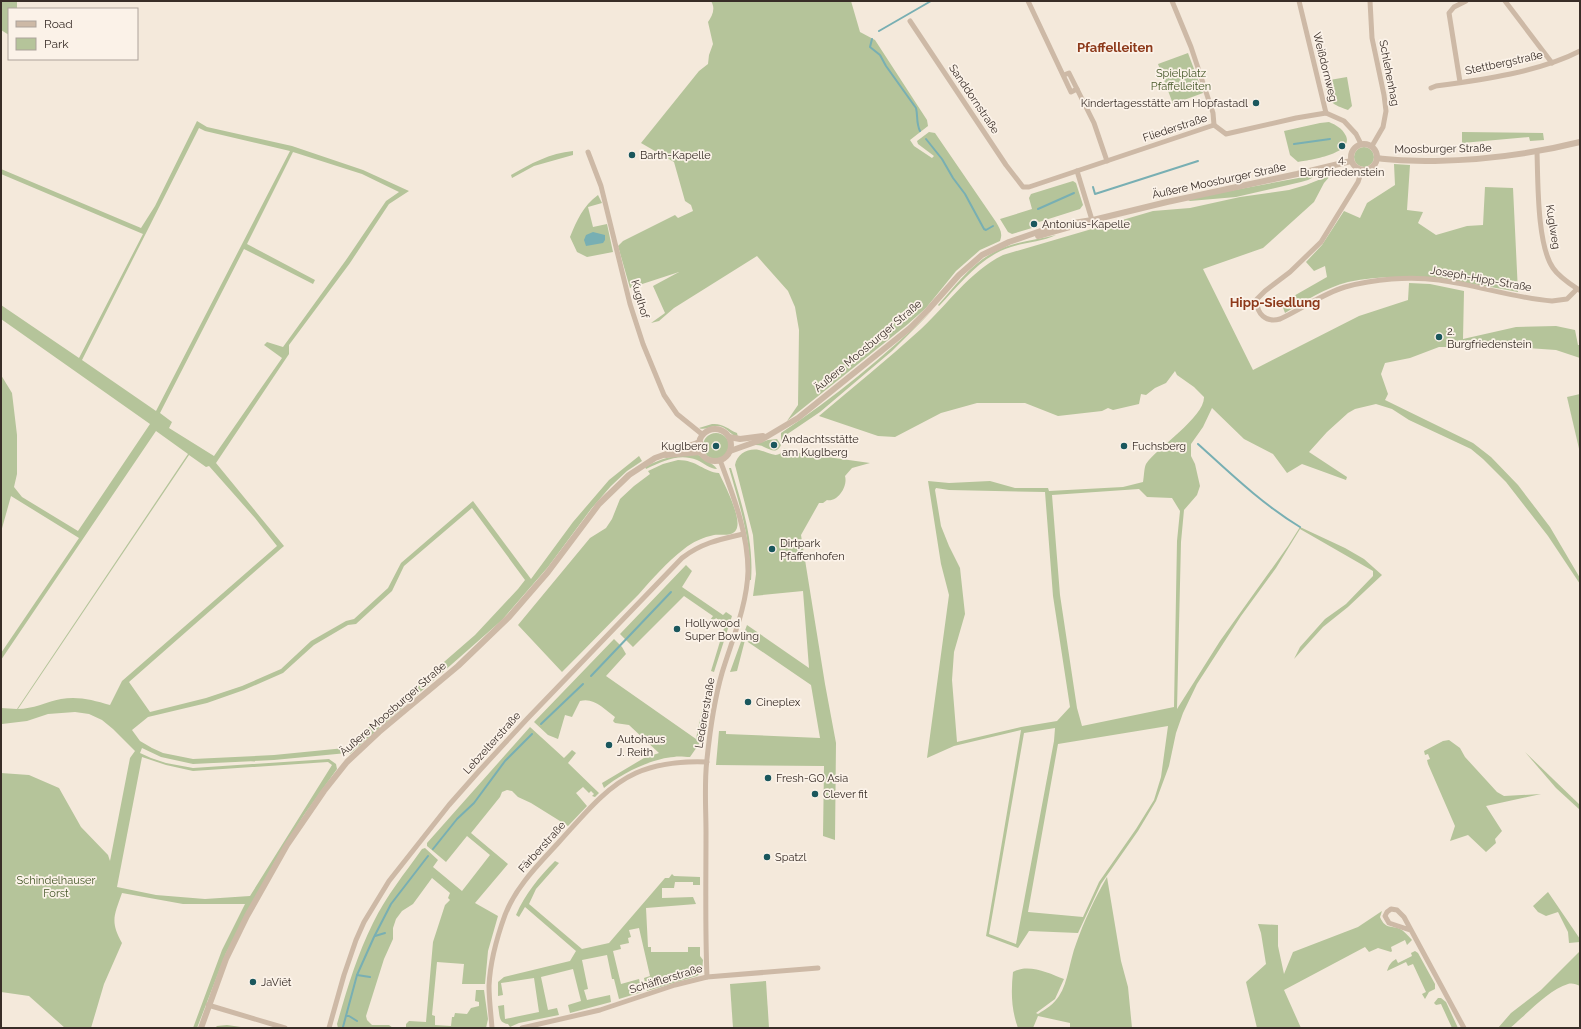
<svg xmlns="http://www.w3.org/2000/svg" width="1581" height="1029" viewBox="0 0 1581 1029" font-family="Raleway,sans-serif">
  <rect width="100%" height="100%" fill="#f4e9db"/>
  <g fill="#b5c49a" fill-rule="evenodd">
    <path d="M1 1H17V9H9V35L1 30Z"/>
    <path d="M711 1H851L860 32 875 40 927 120 928 126 910 140 914 146 932 158 934 156 918 144 917 141 929 132 935 133 996 222C1000 229 1003 233 1000 241L980 250 956 271 926 308 908 324 787 421 798 405 799 330 795 307 788 291 757 256 674 308 659 321 651 323 665 313 653 286 679 272 630 288 618 246 623 241 675 215 678 218 693 211 691 205 685 201 674 162 641 143 699 71 708 64 709 55 713 44 708 22C712 16 716 9 711 1Z"/>
    <path d="M1188 53 1203 93 1173 104 1158 64Z"/>
    <path d="M1347 77 1352 106 1348 110C1328 103 1329 101 1324 81Z"/>
    <path d="M197 121 207 127 292 146 363 170 409 191 389 204 350 263 289 345V354L216 463 284 546 129 682 150 712 206 698 242 686 281 669 311 641 346 621 354 619 388 588 401 563 473 501 531 579 573 522 609 480 639 456 642 461 627 471 611 486 591 509 548 567 502 620 350 754 347 753 274 760 193 764 161 757 142 748 140 753 151 758 166 763 193 768 329 759 336 764 337 769 304 815 274 863 226 953 197 1028H193L222 950 245 904H183L122 893C114 916 110 921 122 943L104 984 91 1028H65L29 996 1 992V773L29 775 59 788 81 827 108 855 110 861 130 758 135 751 113 729 102 720 89 714 75 712 48 714 27 721 2 724 1 708 17 709 188 454 156 431 1 660V653L79 538 11 496 1 532V375L12 393 17 435V474L14 487 22 497 78 531 150 424 1 319V305L79 358 143 234 1 174V169L141 228 155 206ZM199 128 205 131 290 151 156 411 82 360ZM293 152 362 174 399 192 386 201 346 260 283 347 267 342 264 345 282 358 214 456 169 428 172 422 160 413 244 249 313 284 315 280 247 244ZM189 455 206 467 209 466 255 518 277 546 122 681 110 705C93 700 78 696 61 699 46 702 33 709 18 709ZM472 508 525 580 518 589 475 635 345 748 274 755 193 759 163 753 152 748 140 741 132 730 148 717 207 703 244 690 283 673 314 645 348 625 356 624 392 591 404 566ZM142 757 166 765 193 771 328 762 332 765 250 896 205 899 156 895 117 887Z"/>
    <path d="M1329 122C1336 125 1342 128 1346 136 1354 154 1309 160 1298 162L1290 155 1284 131 1320 123Z"/>
    <path d="M1462 132 1543 133 1544 140 1530 141 1529 137 1462 143Z"/>
    <circle cx="1364" cy="157" r="10"/>
    <path d="M573 151V155L534 166 512 178 511 175C530 164 550 153 573 151Z"/>
    <path d="M1394 164 1410 165 1407 210 1423 212 1418 223 1436 235 1467 226 1483 225 1485 187 1513 188 1518 292C1464 282 1402 270 1348 282 1325 288 1305 301 1285 313L1281 302 1285 301 1327 277 1325 266 1314 271 1306 262 1322 245 1344 211 1360 218 1367 203 1395 185Z"/>
    <path d="M1320 174 1308 180 1301 182 1236 197 1190 201 1186 199Z"/>
    <path d="M1331 175 1324 183 1314 202 1263 248 1203 269 1253 370 1359 316 1408 300 1409 283 1430 284 1464 291 1463 339 1516 327 1556 326 1575 330 1578 345H1580V358L1556 350 1514 347H1439L1410 358 1385 363 1381 374 1388 394 1385 400 1473 443 1491 457 1518 485 1550 527 1580 578V584L1548 536 1506 482 1483 459 1471 449 1409 420 1392 409 1376 404 1355 409 1348 413 1327 432 1309 452 1347 477 1346 480 1302 464 1287 473 1273 454 1244 439 1212 408 1203 427 1191 444V456L1195 464 1200 486 1197 495 1184 510 1181 542 1177 709 1220 641 1288 546 1300 527 1345 548 1364 559 1382 575 1348 607 1323 627 1294 659 1300 647 1325 619 1346 604 1373 576V571L1300 529 1276 568 1241 616 1197 684 1183 713 1176 733 1169 766 1156 801 1138 831 1101 884 1078 933 1029 931 1018 948 986 936 1021 730 954 746 927 758 949 595 941 564 928 481 949 483 990 481 1015 488H1048L1049 491 1123 487 1143 482C1144 477 1144 468 1146 464 1157 448 1205 417 1204 397L1194 387 1177 375 1175 371 1166 383 1155 388 1146 395 1141 394 1139 404 1113 410 1108 408 1102 411 1058 416 1025 403H977L941 413 895 437 878 436 819 416C853 387 888 359 921 329 948 304 969 272 1003 255L1153 211 1190 208 1240 197 1289 190 1306 185ZM936 488 949 490 1045 492 1053 596 1070 707 1057 721 1021 727 957 742 952 680 954 652 965 614 960 568 949 546 941 526 935 490ZM1139 489 1147 497 1172 498 1180 511 1177 541 1174 707 1082 726 1077 708 1060 595 1052 495ZM1168 726 1161 777 1154 800 1136 829 1099 882 1083 917 1028 912 1058 744ZM1055 728 1054 741 1016 944 989 934 1024 733Z"/>
    <path d="M1073 181 1076 183 1083 205 1080 209 1039 222 1036 219 1031 220 1032 228 1012 234 1008 232 1000 219 1032 209 1029 198 1031 194Z"/>
    <path d="M598 195 602 203 588 207 593 227 607 224 613 252 587 257 577 252 570 237C577 220 583 206 598 195Z"/>
    <path d="M1056 235C1042 242 1025 242 1011 247 981 256 960 284 939 306L938 305C955 286 971 264 994 252 1012 242 1035 240 1056 235Z"/>
    <path d="M931 312 892 351 820 412 786 435 783 443 781 440V433C834 398 884 356 931 312Z"/>
    <path d="M1580 394V453L1567 397Z"/>
    <path d="M712 424C723 423 728 429 737 433L738 437C730 435 726 426 718 426 711 425 705 431 699 428Z"/>
    <circle cx="716" cy="446" r="13"/>
    <path d="M777 439 781 445C777 454 771 450 764 447 761 445 757 445 753 445L768 440Z"/>
    <path d="M784 448 799 453 870 463 852 468 845 476C848 486 838 502 827 500L823 503H819L801 535 825 684 836 743 835 840 823 836 824 766 716 765 719 731H726V734L820 738 811 685 745 640 737 671 730 672 747 625 809 668 803 591 753 596 756 574 753 535 735 465C737 454 748 448 759 450 768 452 779 461 784 448Z"/>
    <path d="M697 454C703 459 713 463 717 469 710 469 704 463 697 460 679 453 663 461 646 469L645 467C664 457 675 455 697 454Z"/>
    <path d="M678 460C697 460 704 472 719 473 724 484 743 519 736 530 732 537 720 534 714 535 704 537 692 542 684 549 667 562 653 578 639 594 613 620 588 646 562 672L518 625 590 538 606 528 612 519 620 499 634 486 650 474 648 471 663 464Z"/>
    <path d="M729 468H731C742 505 754 540 751 580H750C751 539 740 507 729 468Z"/>
    <path d="M686 565 692 571 682 587 723 615 726 612 732 616 714 672 711 671 725 625 716 618 708 628 705 627 713 616 684 596 633 647 620 634Z"/>
    <path d="M614 639 622 647 626 654 606 676 696 739 704 699 707 701 699 744 690 757C685 757 679 756 674 757 653 758 620 774 604 788L602 783 644 758 659 753 629 725 615 723 613 721 615 717C604 709 594 697 580 701L572 717 565 715 558 739 548 735 534 722Z"/>
    <path d="M530 727 564 758 572 750 576 753 568 763 599 793 595 797 592 796 594 794 591 791 589 793 583 787 576 793 587 806 568 826 531 803 518 797 512 791 507 790 502 792 500 797 471 833 508 864 475 903 498 916 488 951 485 984H462L464 964 437 962 432 1015 435 1016V1025L451 1026 452 1017H454L455 1013 467 1014 471 1008 479 1006V1002L475 1001 476 990H484L488 1019 486 1028H406V1024L409 1021 426 1022 433 942 445 905 450 900 448 898 450 893 432 878 413 904 402 911 396 919 393 928V939L384 959 366 1016 367 1020 372 1025H389L393 1028H338L337 1024C347 989 357 955 373 923 386 896 405 873 422 849L425 848 438 860 433 867 462 891 490 855 467 836 446 862 427 846V843Z"/>
    <path d="M1449 740 1460 748 1465 757 1497 792 1504 796 1541 794 1486 806 1502 831 1495 839 1496 843 1486 852 1468 835 1450 841 1455 826 1428 764 1427 760 1430 759 1428 754 1425 755 1424 751 1443 741Z"/>
    <path d="M1525 752 1580 805V810L1556 788Z"/>
    <path d="M555 861 559 863 536 889 529 904 582 949 609 943 665 878H669L672 874 674 876 700 877V885H693V882H675L674 888H662V898L693 897 696 904 646 908 648 947H651V952H688V947H700V956L703 960 702 971 697 976 647 991 644 978 650 976 639 928 629 930 631 937 628 938 629 943 620 945 621 949 613 951 621 984 639 979 642 992 619 999 614 979H612L607 955 582 960 588 989 584 990 587 1000 610 995 611 1002 570 1013 568 1005 581 1001 573 969 541 977 548 1010 557 1008 559 1015 519 1023 510 1027 508 1024C498 1023 500 1015 498 1006L504 1005 505 1019 539 1012 534 978 501 983 503 995 498 996V982L504 977 570 961 576 951 525 907 519 917 516 915C525 894 539 877 555 861Z"/>
    <path d="M1107 877 1121 961 1128 987 1132 1028H1070V1023L1038 1016 1033 1028H1018C1011 1009 1011 991 1013 972 1028 963 1049 973 1064 979L1055 999 1036 1013 1038 1014C1046 1009 1054 1004 1059 996 1068 983 1070 959 1076 944 1084 921 1095 898 1107 877Z"/>
    <path d="M1548 892 1580 939V942L1569 943 1568 932 1558 912 1546 916 1538 912 1533 906Z"/>
    <path d="M1382 911 1380 917C1386 931 1392 924 1402 930 1406 933 1409 937 1412 940L1407 945 1405 940 1391 947 1392 951 1391 952 1378 948 1369 952 1365 947 1284 990 1301 1028H1257L1246 982 1266 964 1261 933 1258 924 1278 925V946L1284 974 1293 952 1358 927Z"/>
    <path d="M1415 951 1418 953 1435 984V989L1429 992 1425 999 1422 994 1426 992 1413 964 1408 966 1406 962 1387 971C1389 965 1391 962 1396 959L1398 963 1412 956 1411 953Z"/>
    <path d="M1580 951V986C1576 984 1572 983 1568 984 1549 989 1525 1016 1510 1028H1498L1511 1013 1541 990Z"/>
    <path d="M766 981 769 1028H733L730 984Z"/>
    <path d="M1438 998H1441L1446 1002 1458 1028H1452L1441 1004 1436 1005 1434 1003Z"/>
    <path d="M227 1025 248 1028H215L217 1026Z"/>
  </g>
  <path fill="#78afb3" d="M593 232 605 235V240L603 243 586 246 584 240 586 235Z"/>
  <g fill="none" stroke-linecap="round" stroke-linejoin="round">
    <g stroke="#78afb3" stroke-width="2">
      <path d="M879 31 931 1"/>
      <path d="M872 39 870 47 880 55 886 66 916 108C918 116 916 123 920 131"/>
      <path d="M926 139 942 159 953 178 965 194 984 229 986 230 993 226"/>
      <path d="M1294 144 1330 139"/>
      <path d="M1093 187 1095 194 1198 161"/>
      <path d="M1038 209 1074 193"/>
      <path d="M1198 444C1230 473 1262 504 1300 527"/>
      <path d="M591 676 671 592"/>
      <path d="M541 724 583 684"/>
      <path d="M433 849 457 819 474 803 505 761 532 734"/>
      <path d="M375 936 385 933"/>
      <path d="M357 975 370 977"/>
      <path d="M347 1016H349L357 1021"/>
      <path d="M343 1027 357 975 374 937 391 904 428 856"/>
    </g>
    <g stroke="#cdb9a6" stroke-width="5">
      <path d="M1028 1 1071 92 1077 89"/>
      <path d="M1172 1 1191 47 1213 113 1214 125"/>
      <path d="M1299 1 1326 113"/>
      <path d="M1370 1 1372 38 1384 95 1386 111 1383 127 1372 146"/>
      <path d="M1505 1 1552 63"/>
      <path d="M910 21 1006 165 1023 187H1029L1214 125 1226 134 1296 118 1326 113 1344 121 1356 134 1361 144"/>
      <path d="M1064 75 1069 73 1094 123 1107 161"/>
      <path d="M1460 82 1449 13 1454 7 1466 1"/>
      <path d="M1431 88 1436 86C1480 80 1540 72 1580 51"/>
      <path d="M588 152 601 186 630 304 643 344 664 395 677 414 703 435"/>
      <path d="M1537 152C1538 181 1537 245 1553 268 1559 277 1570 284 1579 290"/>
      <path d="M1362 170 1358 182 1321 242 1290 272 1265 291 1257 299C1256 314 1266 323 1280 319 1302 309 1322 294 1345 287 1374 279 1409 276 1439 280 1477 285 1514 298 1552 301L1567 299 1577 289"/>
      <path d="M1077 171 1092 220"/>
      <path d="M1410 930 1389 923 1385 916 1387 912 1391 909 1397 910 1404 917 1464 1028"/>
      <path d="M707 977C705 928 706 880 706 832 706 808 704 783 707 759 710 730 714 701 722 673 732 640 747 606 748 571 748 533 733 495 720 460"/>
      <path d="M208 1005 285 1028"/>
      <path d="M329 1028 344 975 356 940 364 922 389 881 449 805 480 770 527 719 682 558C701 543 721 539 743 534"/>
      <path d="M492 1028C491 1014 489 1000 489 986 490 962 497 937 505 915 516 886 539 864 559 842 582 817 605 787 636 773 659 763 682 761 707 762"/>
      <path d="M522 1028 600 1010 675 985 707 977 818 968"/>
    </g>
    <g stroke="#cdb9a6" stroke-width="6">
      <circle cx="1364" cy="157" r="13"/>
      <path d="M1377 158C1396 161 1415 161 1435 161 1484 160 1532 154 1580 142"/>
      <path d="M1089 221 1167 202 1297 174 1351 161"/>
      <path d="M1038 236 1073 226"/>
      <circle cx="715" cy="445" r="16"/>
      <path d="M729 437 740 439 763 436"/>
      <path d="M730 451 761 440 798 418 910 328 928 310 959 275 982 255 1009 242 1055 226 1092 220"/>
      <path d="M666 455 701 452"/>
      <path d="M201 1028 226 959 247 916 287 845 324 791 347 762 379 732 458 666 509 617 548 572 599 504 629 475 655 458 700 442"/>
    </g>
  </g>
  <g fill="#1a575d" stroke="#fbf2e8" stroke-width="1.5">
    <circle cx="1256" cy="103" r="4"/>
    <circle cx="1342" cy="146" r="4"/>
    <circle cx="632" cy="155" r="4"/>
    <circle cx="1034" cy="224" r="4"/>
    <circle cx="1439" cy="337" r="4"/>
    <circle cx="774" cy="445" r="4"/>
    <circle cx="716" cy="446" r="4"/>
    <circle cx="1124" cy="446" r="4"/>
    <circle cx="772" cy="549" r="4"/>
    <circle cx="677" cy="629" r="4"/>
    <circle cx="748" cy="702" r="4"/>
    <circle cx="609" cy="745" r="4"/>
    <circle cx="768" cy="778" r="4"/>
    <circle cx="815" cy="794" r="4"/>
    <circle cx="767" cy="857" r="4"/>
    <circle cx="253" cy="982" r="4"/>
  </g>
  <g text-anchor="middle" dominant-baseline="central" stroke-width="3.5" stroke-linejoin="round" paint-order="stroke">
    <g font-size="11" fill="#382d27" stroke="#fbf2e8">
      <text transform="translate(1504 63) rotate(-12)">Stettbergstraße</text>
      <text transform="translate(1325 67) rotate(76)">Weißdornweg</text>
      <text transform="translate(1389 73) rotate(79)">Schlehenhag</text>
      <text transform="translate(974 99) rotate(56)">Sanddornstraße</text>
      <text transform="translate(1175 128) rotate(-18)">Fliederstraße</text>
      <text transform="translate(1443 149) rotate(-1)">Moosburger Straße</text>
      <text transform="translate(1219 181) rotate(-12)">Äußere Moosburger Straße</text>
      <text transform="translate(1553 227) rotate(81)">Kuglweg</text>
      <text transform="translate(1481 279) rotate(10)">Joseph-Hipp-Straße</text>
      <text transform="translate(640 299) rotate(74)">Kuglhof</text>
      <text transform="translate(868 346) rotate(-40)">Äußere Moosburger Straße</text>
      <text transform="translate(393 709) rotate(-41)">Äußere Moosburger Straße</text>
      <text transform="translate(705 713) rotate(-80)">Ledererstraße</text>
      <text transform="translate(492 743) rotate(-48)">Lebzelterstraße</text>
      <text transform="translate(542 847) rotate(-48)">Färberstraße</text>
      <text transform="translate(666 979) rotate(-17)">Schäfflerstraße</text>
    </g>
    <g font-size="11" fill="#465829" stroke="#fbf2e8">
      <text x="1181" y="73">Spielplatz<tspan x="1181" dy="13">Pfaffelleiten</tspan></text>
      <text x="56" y="880">Schindelhauser<tspan x="56" dy="13">Forst</tspan></text>
    </g>
    <g font-size="11" fill="#382d27" stroke="#fbf2e8" text-anchor="start">
      <text x="1248" y="103" text-anchor="end">Kindertagesstätte am Hopfastadl</text>
      <text x="640" y="155">Barth-Kapelle</text>
      <text x="1342" y="159" text-anchor="middle">4.<tspan x="1342" dy="13">Burgfriedenstein</tspan></text>
      <text x="1042" y="224">Antonius-Kapelle</text>
      <text x="1447" y="331">2.<tspan x="1447" dy="13">Burgfriedenstein</tspan></text>
      <text x="782" y="439">Andachtsstätte<tspan x="782" dy="13">am Kuglberg</tspan></text>
      <text x="708" y="446" text-anchor="end">Kuglberg</text>
      <text x="1132" y="446">Fuchsberg</text>
      <text x="780" y="543">Dirtpark<tspan x="780" dy="13">Pfaffenhofen</tspan></text>
      <text x="685" y="623">Hollywood<tspan x="685" dy="13">Super Bowling</tspan></text>
      <text x="756" y="702">Cineplex</text>
      <text x="617" y="739">Autohaus<tspan x="617" dy="13">J. Reith</tspan></text>
      <text x="776" y="778">Fresh-GO Asia</text>
      <text x="823" y="794">Clever fit</text>
      <text x="775" y="857">Spatzl</text>
      <text x="261" y="982">JaViêt</text>
    </g>
    <g font-size="13" font-weight="bold" fill="#8d391a" stroke="#fbf2e8">
      <text x="1115" y="47">Pfaffelleiten</text>
      <text x="1275" y="302">Hipp-Siedlung</text>
    </g>
  </g>
  <rect width="1581" height="1029" fill="none" stroke="#382d27" stroke-width="4"/>
  <rect x="8" y="8" width="130" height="52" fill="#fbf2e8" stroke="#ada39b"/>
  <rect x="16" y="21" width="20" height="6" fill="#cdb9a6" stroke="#ada39b"/>
  <text x="44" y="28" font-size="12" fill="#382d27">Road</text>
  <rect x="16" y="38" width="20" height="12" fill="#b5c49a" stroke="#ada39b"/>
  <text x="44" y="48" font-size="12" fill="#382d27">Park</text>
</svg>
